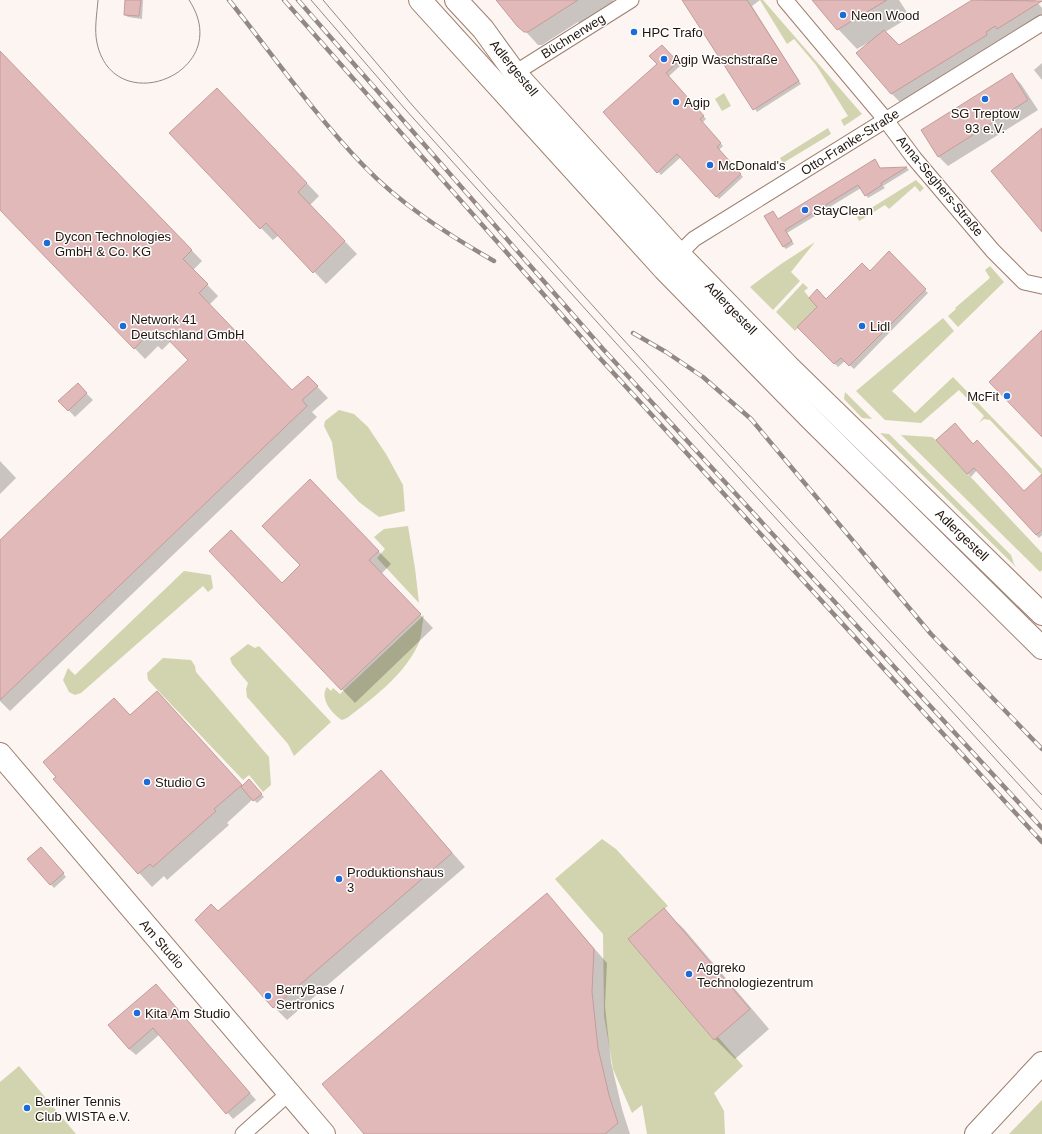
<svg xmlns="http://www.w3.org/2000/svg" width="1042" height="1134" viewBox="0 0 1042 1134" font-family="Helvetica,sans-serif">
  <rect width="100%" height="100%" fill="#fcf5f1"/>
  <g fill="#d2d4b0">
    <path d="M760 0H763L862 114 844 126 841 120 848 116 816 65 794 39 787 44Z"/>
    <path d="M724 93 731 106 722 111 715 99Z"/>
    <path d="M828 128 831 134 783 163 780 158Z"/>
    <path d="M916 180 924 188 920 192 915 186 889 209 885 205 859 221 857 217Z"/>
    <path d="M815 242 791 272 800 281 773 310 750 287 781 264Z"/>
    <path d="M990 266 1004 282 958 327 948 316 956 309 955 308 990 278 985 270Z"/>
    <path d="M803 283 808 288 804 291 817 307 795 331 776 312Z"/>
    <path d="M943 318 954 331 892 391 915 413 953 377 1042 469V475L990 420 984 419 979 423 984 416 959 390 921 423 885 420 856 391Z"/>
    <path d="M845 392 872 419 862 418 844 399Z"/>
    <path d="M339 410 354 414 368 427 386 454 403 485 405 511 379 517 359 502 337 478 332 442 324 426 325 421Z"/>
    <path d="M880 433 889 434 1011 555 1014 564 1017 568Z"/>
    <path d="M901 435 932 437 936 440 1042 553V570L1040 572Z"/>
    <path d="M408 526 415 568 419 603 377 558 385 549 374 537 384 529Z"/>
    <path d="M184 571 211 575 213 588 208 592 203 586 81 693 75 695 69 692 63 680 68 668 75 675Z"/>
    <path d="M424 615C422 624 422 637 418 645 403 676 373 698 347 718L342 720C332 714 319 698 327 687L331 691 333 688 340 694Z"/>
    <path d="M248 644 255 648 259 646 331 722 294 756 288 744 247 697 246 689 248 683 232 664 230 658Z"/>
    <path d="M163 658 191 660 195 666 196 672 269 757 271 785 263 792 249 775 243 780 148 680 147 673Z"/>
    <path d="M602 839 616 849 668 906 628 939 714 1040 718 1037 743 1066 714 1093 724 1111 725 1134H647L642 1105 632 1113 613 1069 604 1016 603 934 555 879Z"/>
    <path d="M19 1066 76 1134H0V1082Z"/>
    <path d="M1042 1100V1134H1009Z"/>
  </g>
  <g fill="#0003">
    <path d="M126 0H143L142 19 128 17 125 15Z"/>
    <path d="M497 0H613L615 3 580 24 578 22 542 45H538Z"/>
    <path d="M689 0H760L752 6 801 84 757 112 685 3Z"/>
    <path d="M813 0H899L910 17 885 32 899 46 974 0H1035L1042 8V22L905 107 892 94 871 41 857 49 838 29Z"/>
    <path d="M662 46 680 66 668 77 706 119 702 123 723 146 719 150 743 177 719 199 681 157 661 175 604 113 658 64Z"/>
    <path d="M0 52 202 261 193 270 218 296 209 305 292 391 308 377 328 398 312 412 317 417 10 711 0 701V542L189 360 171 341 162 350 158 346 145 359 0 208Z"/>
    <path d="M1042 63V80L1034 70Z"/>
    <path d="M1012 75 1021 84 1038 110 948 166 938 156Z"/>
    <path d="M230 102 319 196 310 205 357 254 326 284 279 235 273 240 261 228Z"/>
    <path d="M877 164 881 169 907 168 909 170 883 186 885 188 868 198 861 188 787 233 794 244 786 249 783 246 779 220Z"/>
    <path d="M889 253 928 293 854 369 845 361 838 367 799 327 826 300 870 272Z"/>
    <path d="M78 385 93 400 75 417 60 401Z"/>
    <path d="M937 440 973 445 1025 492 1042 476V535L1039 538 1036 535 977 470 971 477Z"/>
    <path d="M0 461 16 478 0 494Z"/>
    <path d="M323 494 391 564 381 574 433 628 355 703 211 551 282 584 302 565Z"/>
    <path d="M157 692 243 786 252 784 264 797 257 803 253 799 227 823 229 825 167 880 164 876 152 887 54 780Z"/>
    <path d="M381 772 465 867 287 1020 274 1007 218 912Z"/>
    <path d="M44 851 66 877 54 888 28 859Z"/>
    <path d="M547 895 607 963 605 1006 611 1062 622 1109 630 1134H365Z"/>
    <path d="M664 910 684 929 769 1029 735 1059 715 1039 629 939Z"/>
    <path d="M163 992 256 1100 233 1119 160 1034 136 1055 129 1049Z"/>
  </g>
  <g fill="#e2b9b9" stroke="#c49c9c">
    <path d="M125 0H141L139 16 124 15Z"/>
    <path d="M496 0H578L528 32H524L517 26Z"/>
    <path d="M682 0H747L799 81 753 110Z"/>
    <path d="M812 0H887L837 30Z"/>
    <path d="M972 0 1042 1 997 29 995 26 986 32 987 35 891 94 856 53 884 30 899 45Z"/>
    <path d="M662 45 678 62 666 73 704 116 700 119 721 143 717 147 741 174 716 197 677 154 657 173 603 112 657 64 649 56Z"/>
    <path d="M0 51 192 250 183 259 208 284 199 293 292 390 308 376 318 386 302 400 307 406 0 700V540L188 360 160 331 151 340 147 335 134 349 0 210Z"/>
    <path d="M1012 73 1028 100 938 157 921 130Z"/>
    <path d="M217 88 307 183 298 192 345 241 313 273 266 223 260 229 169 133Z"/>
    <path d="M1042 128V232L991 171Z"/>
    <path d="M875 159 880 168 907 167 881 183 882 185 865 196 858 185 785 230 792 241 783 247 764 216 773 211 778 219Z"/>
    <path d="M889 251 926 289 849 366 841 358 834 364 797 327 817 307 809 298 817 289 826 299 862 263 870 271Z"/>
    <path d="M1042 330V437L989 382Z"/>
    <path d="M78 383 87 393 68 411 58 401Z"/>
    <path d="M955 423 973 444 977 440 1024 491 1042 474V530L1036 535 974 468 967 474 936 440Z"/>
    <path d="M310 479 379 551 369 560 421 614 341 690 209 551 231 530 282 583 300 565 262 526Z"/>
    <path d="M157 691 242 785 214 809 216 811 153 867 150 864 138 874 53 779 56 777 43 762 114 698 130 715Z"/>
    <path d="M381 770 452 853 273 1008 195 920 211 904 218 911Z"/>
    <path d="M249 779 262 794 253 801 241 787Z"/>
    <path d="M41 847 64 873 50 885 27 859Z"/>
    <path d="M547 893 594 949 592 992 598 1048 609 1095 618 1123 605 1134H364L322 1084Z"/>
    <path d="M664 908 750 1009 714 1040 628 939Z"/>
    <path d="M156 984 250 1093 226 1114 153 1028 129 1049 108 1025Z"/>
  </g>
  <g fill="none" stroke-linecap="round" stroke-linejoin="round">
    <g stroke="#9e7e6d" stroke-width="17">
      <g id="street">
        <path d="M785 0 885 119 914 158 993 251 1024 282 1042 286"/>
        <path d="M515 73 631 0"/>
        <path d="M679 254 694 239 1042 23"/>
        <path d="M243 1134 289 1093"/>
      </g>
    </g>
    <g stroke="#9e7e6d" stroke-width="24">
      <path id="secondary" d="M0 754 324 1134"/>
    </g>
    <g stroke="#9e7e6d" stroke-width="24">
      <g id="primary">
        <path d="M420 0 664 269 811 419 1042 648"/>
        <path d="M456 0 483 29 515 73 679 254 788 366 1042 614"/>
        <path d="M976 1134 1042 1063"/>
      </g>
    </g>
    <use href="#street" stroke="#fff" stroke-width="15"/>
    <use href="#secondary" stroke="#fff" stroke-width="22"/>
    <use href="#primary" stroke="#fff" stroke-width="22"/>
    <g stroke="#938984" stroke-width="1">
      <path d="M98 0C97 14 94 29 97 43 114 122 237 72 189 0"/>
      <path d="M311 0 405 109 615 342 1042 810"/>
      <path d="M323 0 413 106 621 337 1042 795"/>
    </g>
    <g stroke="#938984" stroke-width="4.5">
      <g id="rail">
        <path d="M229 0C273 55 314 114 363 165 400 204 447 234 494 261"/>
        <path d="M284 0 597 355 1042 842"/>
        <path d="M298 0 603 349 1042 828"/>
        <path d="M633 333 666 352 703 377 751 419 931 634 1042 749"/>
      </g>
    </g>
    <use href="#rail" stroke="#fff" stroke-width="3" stroke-dasharray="9" stroke-linecap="butt"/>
  </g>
  <g fill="#1c6bd6" stroke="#fff" stroke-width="1.5">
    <circle cx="843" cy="15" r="4"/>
    <circle cx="634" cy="32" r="4"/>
    <circle cx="664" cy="59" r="4"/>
    <circle cx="985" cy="99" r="4"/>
    <circle cx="676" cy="102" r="4"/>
    <circle cx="710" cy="165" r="4"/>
    <circle cx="805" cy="210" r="4"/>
    <circle cx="47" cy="243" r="4"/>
    <circle cx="123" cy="326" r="4"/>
    <circle cx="862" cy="326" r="4"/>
    <circle cx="1007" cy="396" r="4"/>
    <circle cx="147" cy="782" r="4"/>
    <circle cx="339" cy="879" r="4"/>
    <circle cx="689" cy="974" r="4"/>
    <circle cx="268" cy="996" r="4"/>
    <circle cx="137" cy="1013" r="4"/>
    <circle cx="27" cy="1108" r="4"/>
  </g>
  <g text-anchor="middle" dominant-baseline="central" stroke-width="3" stroke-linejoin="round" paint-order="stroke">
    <g font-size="13" fill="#20140d" stroke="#fff" text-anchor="start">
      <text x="851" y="15">Neon Wood</text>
      <text x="642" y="32">HPC Trafo</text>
      <text x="672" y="59">Agip Waschstraße</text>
      <text x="684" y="102">Agip</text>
      <text x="985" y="113" text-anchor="middle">SG Treptow<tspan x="985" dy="15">93 e.V.</tspan></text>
      <text x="718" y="165">McDonald's</text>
      <text x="813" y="210">StayClean</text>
      <text x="55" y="236">Dycon Technologies<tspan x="55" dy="15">GmbH &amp; Co. KG</tspan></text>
      <text x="131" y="319">Network 41<tspan x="131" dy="15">Deutschland GmbH</tspan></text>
      <text x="870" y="326">Lidl</text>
      <text x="999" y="396" text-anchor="end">McFit</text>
      <text x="155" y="782">Studio G</text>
      <text x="347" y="872">Produktionshaus<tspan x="347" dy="15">3</tspan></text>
      <text x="697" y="967">Aggreko<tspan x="697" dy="15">Technologiezentrum</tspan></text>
      <text x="276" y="989">BerryBase /<tspan x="276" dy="15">Sertronics</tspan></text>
      <text x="145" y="1013">Kita Am Studio</text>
      <text x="35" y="1101">Berliner Tennis<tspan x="35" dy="15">Club WISTA e.V.</tspan></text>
    </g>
    <g font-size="13" fill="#20140d" stroke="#fff">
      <text transform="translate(573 36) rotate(-32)">Büchnerweg</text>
      <text transform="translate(514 68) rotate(51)">Adlergestell</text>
      <text transform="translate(850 142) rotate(-32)">Otto-Franke-Straße</text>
      <text transform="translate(940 186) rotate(50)">Anna-Seghers-Straße</text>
      <text transform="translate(731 308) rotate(46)">Adlergestell</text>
      <text transform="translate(962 535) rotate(44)">Adlergestell</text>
      <text transform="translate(162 944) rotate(49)">Am Studio</text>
    </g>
  </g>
</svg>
